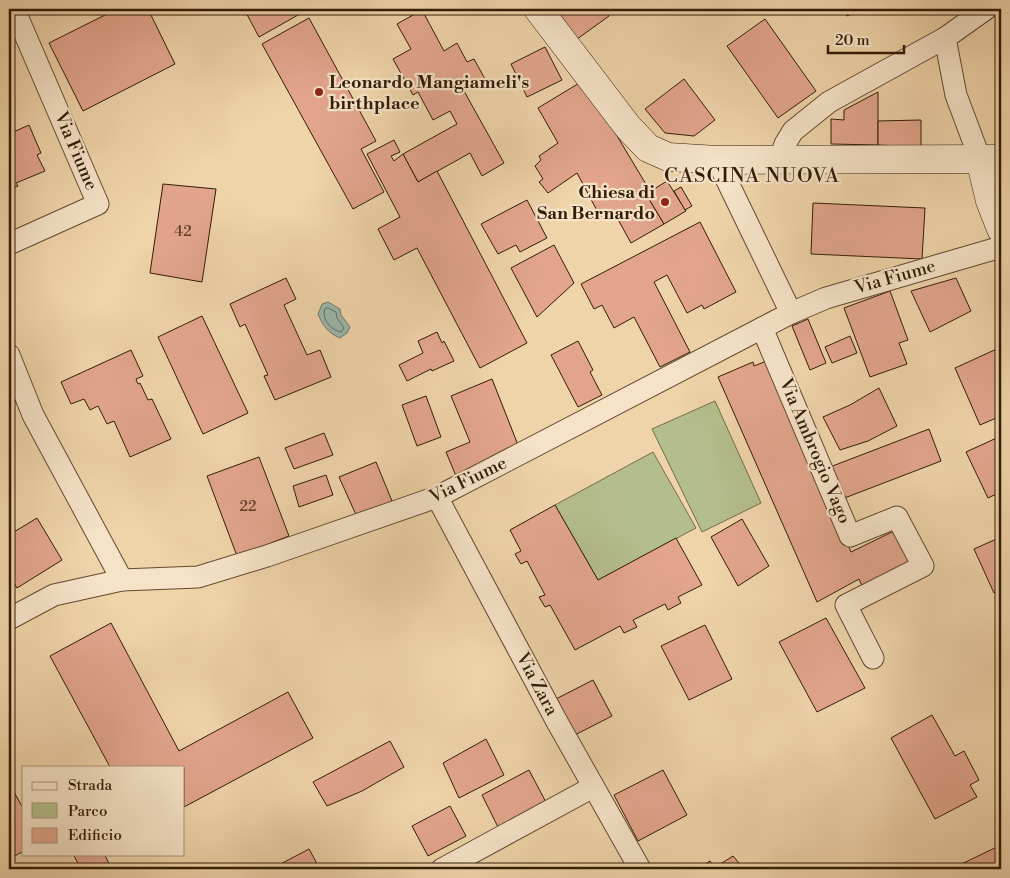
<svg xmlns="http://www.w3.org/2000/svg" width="1010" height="878" viewBox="0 0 1010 878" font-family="'Libre Bodoni',serif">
  <rect width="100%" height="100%" fill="#efd3a9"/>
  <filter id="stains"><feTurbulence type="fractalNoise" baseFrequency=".004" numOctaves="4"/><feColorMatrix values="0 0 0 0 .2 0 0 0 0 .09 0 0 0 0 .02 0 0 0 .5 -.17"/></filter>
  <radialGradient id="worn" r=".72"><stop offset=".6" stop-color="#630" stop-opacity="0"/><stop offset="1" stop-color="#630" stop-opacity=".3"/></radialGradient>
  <g fill="#b4be8c" stroke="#736d4a">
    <path d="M715 401 761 503 702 532 652 429Z"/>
    <path d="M653 452 696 528 598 580 555 505Z"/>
  </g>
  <path fill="#9ab7ab" stroke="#707969" d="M328 302 340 309 341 315 350 327 347 333 340 338C328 333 323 326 318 314L322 304Z"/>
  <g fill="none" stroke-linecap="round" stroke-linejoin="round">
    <path stroke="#666a59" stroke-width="1" d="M328 308 336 312 337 318 344 328 341 332C331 330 321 319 325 309Z"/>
  </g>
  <g fill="#e2a58c" stroke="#321c07">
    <path d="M117 9H148L175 64 83 111 49 43Z"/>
    <path d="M244 9H295L298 15 259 37Z"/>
    <path d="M549 9H603L609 16 573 42Z"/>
    <path d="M843 9H861L847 16Z"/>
    <path d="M422 10 444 51 457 43 467 62 474 59 485 79 464 91 504 163 482 176 470 153 418 182 403 154 457 124 450 111 433 120 418 92 413 95 393 59 411 49 397 24Z"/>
    <path d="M309 18 376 141 361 149 384 192 353 209 262 44Z"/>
    <path d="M765 19 816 91 778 118 727 46Z"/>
    <path d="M545 47 562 80 527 97 511 64Z"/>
    <path d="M684 79 715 120 694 136 665 133 645 109Z"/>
    <path d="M581 82 595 99 650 191 646 194 664 224 631 243 615 214 602 220 577 173 548 193 539 182 543 179 535 166 541 160 539 156 558 143 538 108Z"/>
    <path d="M878 92V145L831 144V119L844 120V110Z"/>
    <path d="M921 120V147L878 145V121Z"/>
    <path d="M999 120H1001V145H1000Z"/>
    <path d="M29 125 41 153 37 155 45 171 16 183 18 186 9 190V134Z"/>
    <path d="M394 140 400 152 391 156 394 161 403 154 418 182 437 171 527 343 480 368 417 248 394 260 378 229 400 217 367 154Z"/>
    <path d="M667 181 686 211 664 224 646 194Z"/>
    <path d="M163 184 216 189 202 282 150 273Z"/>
    <path d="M681 187 692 206 685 210 674 191Z"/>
    <path d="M527 200 547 238 520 252 516 245 498 254 481 224Z"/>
    <path d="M813 203 925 208 922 259 811 254Z"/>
    <path d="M700 222 736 292 704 309 702 305 687 313 667 275 654 282 690 352 660 367 634 317 614 328 602 305 594 309 581 284Z"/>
    <path d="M554 245 574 283 537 317 511 268Z"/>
    <path d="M286 278 296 299 284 305 307 355 320 350 331 377 275 400 264 376 268 375 245 324 240 327 230 304Z"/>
    <path d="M956 278 971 311 930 332 911 291Z"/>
    <path d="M890 291 908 340 899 343 907 364 870 377 844 308Z"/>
    <path d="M202 316 248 413 203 434 158 337Z"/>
    <path d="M808 319 826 363 810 370 792 326Z"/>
    <path d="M437 332 442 343 444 341 454 361 432 371 431 369 407 381 399 365 423 353 418 341Z"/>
    <path d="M850 336 857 353 832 363 825 347Z"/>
    <path d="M578 341 593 370 590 372 602 395 578 407 551 355Z"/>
    <path d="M1001 347V416L980 425 955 368Z"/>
    <path d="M131 350 143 376 136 379 138 384 140 383 148 400 152 399 171 439 130 457 114 421 107 424 98 406 90 410 84 399 71 404 61 382Z"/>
    <path d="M769 360 851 552 894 531 913 565 864 590 859 579 817 602 718 377 753 362 754 366Z"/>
    <path d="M492 379 520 450 456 476 446 452 470 442 451 396Z"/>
    <path d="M879 388 897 426 868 441 840 450 823 417 850 405Z"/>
    <path d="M426 396 441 437 417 446 402 405Z"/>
    <path d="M929 429 941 461 842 499 830 467Z"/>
    <path d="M324 433 333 455 294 469 285 448Z"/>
    <path d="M1001 436V492L988 498 966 452Z"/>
    <path d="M259 457 289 536 237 556 207 476Z"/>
    <path d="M376 462 392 501 357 517 339 477Z"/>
    <path d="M326 475 333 495 299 507 293 486Z"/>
    <path d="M555 505 598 580 676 538 702 585 678 597 681 603 668 610 665 604 633 620 637 627 624 633 620 626 575 650 550 605 545 607 539 597 545 595 527 561 521 564 515 554 521 551 510 530Z"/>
    <path d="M37 518 62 560 17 588 9 574V535Z"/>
    <path d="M742 519 769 566 738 586 711 537Z"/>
    <path d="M1001 537V590L994 593 974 549Z"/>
    <path d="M826 618 865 688 817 712 779 642Z"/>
    <path d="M111 623 179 751 288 692 313 738 184 807V767H110L50 656Z"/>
    <path d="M705 625 732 679 689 700 661 646Z"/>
    <path d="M593 680 612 716 571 737 550 702Z"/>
    <path d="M932 715 955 756 964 751 979 780 970 785 977 797 935 819 891 738Z"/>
    <path d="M486 739 504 775 459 798 443 763Z"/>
    <path d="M390 741 404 767 362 791 327 806 313 782Z"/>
    <path d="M529 770 548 806 500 831 482 795Z"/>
    <path d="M663 770 687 815 638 841 614 795Z"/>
    <path d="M14 792 24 810V851L9 859V795Z"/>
    <path d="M450 806 466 836 428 856 412 826Z"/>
    <path d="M1001 845V869H951Z"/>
    <path d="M309 849 320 869H271Z"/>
    <path d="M73 854H104L112 869H81Z"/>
    <path d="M733 856 744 869H697L710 861 714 868Z"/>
  </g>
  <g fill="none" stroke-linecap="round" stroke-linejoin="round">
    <g stroke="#614a30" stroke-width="23">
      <g id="street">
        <path d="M980 159 956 95 945 38 986 9"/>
        <path d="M717 160 791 313"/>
        <path d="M780 160 785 144 793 131 829 102 945 38"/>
        <path d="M9 244 98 204 14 9"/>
        <path d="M762 328 850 536 897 517 923 566 846 605 873 658"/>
        <path d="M9 355 33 415 122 580"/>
        <path d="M437 497 556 720 640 869"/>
        <path d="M9 619 54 595 122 580 198 577 267 556 437 497 791 313 826 298 1001 247"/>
        <path d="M442 869 593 787"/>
      </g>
    </g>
    <g stroke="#321c07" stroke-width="29">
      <g id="secondary">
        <path d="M538 9 628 127 648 148 668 157 717 160 1001 159"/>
        <path d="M980 159 990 201 1001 229"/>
      </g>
    </g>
    <use href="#street" stroke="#f5e2c7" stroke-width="21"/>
    <use href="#secondary" stroke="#f5e2c7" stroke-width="28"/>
  </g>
  <g fill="#8f2418" stroke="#f5e2c7" stroke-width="2">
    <circle cx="319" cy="92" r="5"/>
    <circle cx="665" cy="202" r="5"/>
  </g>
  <g text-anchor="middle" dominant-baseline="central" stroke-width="4.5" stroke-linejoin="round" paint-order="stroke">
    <g font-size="15" fill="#5e3e28">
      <text x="183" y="231">42</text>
      <text x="248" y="506">22</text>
    </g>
    <g font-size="18" font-weight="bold" fill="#321c07" stroke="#f5e2c7" text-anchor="start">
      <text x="329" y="82">Leonardo Mangiameli's<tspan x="329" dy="21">birthplace</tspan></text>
      <text x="655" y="192" text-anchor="end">Chiesa di<tspan x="655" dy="21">San Bernardo</tspan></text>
    </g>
    <g font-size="18" fill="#321c07" stroke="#f5e2c7">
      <text transform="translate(76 151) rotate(67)">Via Fiume</text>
      <text transform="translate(895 277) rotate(-16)">Via Fiume</text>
      <text transform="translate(815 451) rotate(67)">Via Ambrogio Vago</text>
      <text transform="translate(468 480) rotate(-26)">Via Fiume</text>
      <text transform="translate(537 684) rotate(62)">Via Zara</text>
    </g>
    <g font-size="20" letter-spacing="1" fill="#321c07" stroke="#f5e2c7">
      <text x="752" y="176">CASCINA NUOVA</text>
    </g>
  </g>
  <rect width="1010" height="878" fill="none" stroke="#efd3a9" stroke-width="30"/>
  <rect x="10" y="10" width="990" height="858" fill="none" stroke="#321c07" stroke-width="2.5"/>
  <rect x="15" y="15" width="980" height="848" fill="none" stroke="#321c07"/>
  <rect x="22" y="766" width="162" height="90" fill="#f5e2c7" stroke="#a7937a"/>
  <rect x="32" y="782" width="25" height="8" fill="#f5e2c7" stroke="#a7937a"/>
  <text x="68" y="790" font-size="15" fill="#321c07">Strada</text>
  <rect x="32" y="803" width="25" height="15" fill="#b4be8c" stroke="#a7937a"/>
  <text x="68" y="816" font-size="15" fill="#321c07">Parco</text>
  <rect x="32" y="828" width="25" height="15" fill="#e2a58c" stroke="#a7937a"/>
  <text x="68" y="840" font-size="15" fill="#321c07">Edificio</text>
  <path d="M828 45v8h76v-8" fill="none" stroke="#321c07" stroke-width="2.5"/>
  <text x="835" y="45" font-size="15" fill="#321c07" stroke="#f5e2c7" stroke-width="4" paint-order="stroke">20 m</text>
  <rect width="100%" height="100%" filter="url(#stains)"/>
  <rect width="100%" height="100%" fill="url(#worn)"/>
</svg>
